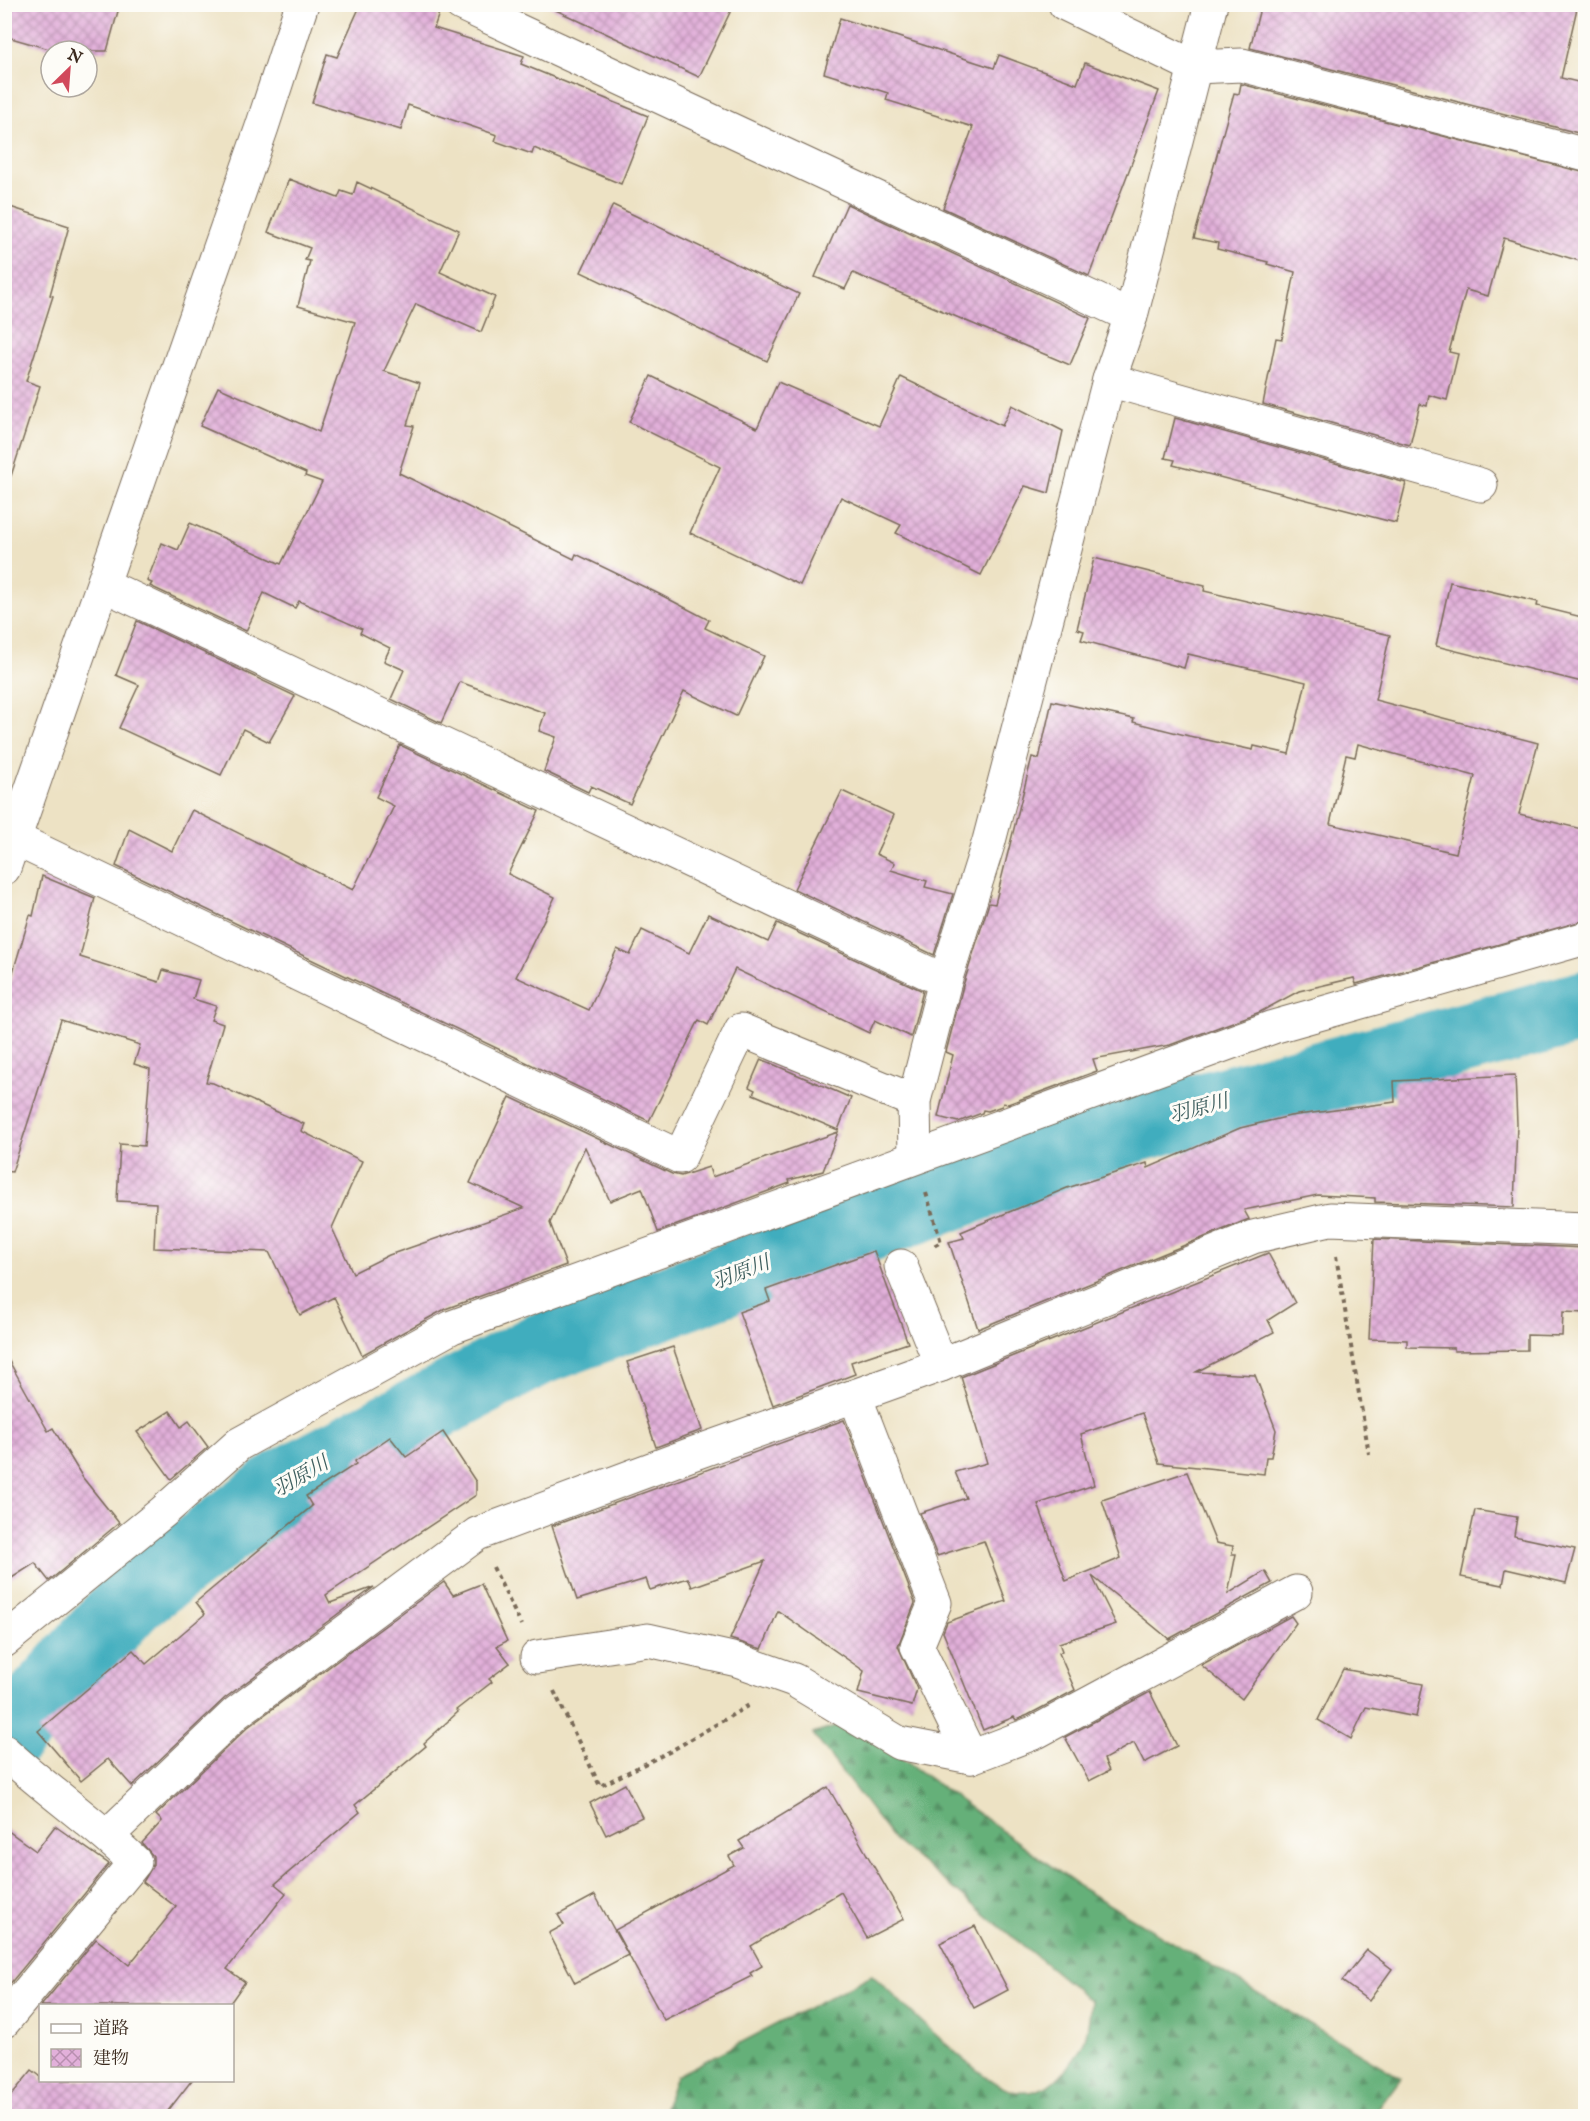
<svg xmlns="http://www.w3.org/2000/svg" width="1590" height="2121" viewBox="0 0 1590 2121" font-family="'IM FELL English','Noto Serif JP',serif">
  <defs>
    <pattern id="forest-firs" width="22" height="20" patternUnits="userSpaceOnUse" patternTransform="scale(1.5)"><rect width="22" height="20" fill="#65b079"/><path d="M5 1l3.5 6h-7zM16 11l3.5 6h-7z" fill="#548f63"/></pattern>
    <pattern id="building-cross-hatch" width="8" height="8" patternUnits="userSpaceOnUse" patternTransform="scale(1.5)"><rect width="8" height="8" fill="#e2b0da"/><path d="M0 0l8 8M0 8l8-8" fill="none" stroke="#b88fb0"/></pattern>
  </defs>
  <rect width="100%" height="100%" fill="#fdfcf7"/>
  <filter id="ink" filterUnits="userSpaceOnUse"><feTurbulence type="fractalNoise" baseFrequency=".0167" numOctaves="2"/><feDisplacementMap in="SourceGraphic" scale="12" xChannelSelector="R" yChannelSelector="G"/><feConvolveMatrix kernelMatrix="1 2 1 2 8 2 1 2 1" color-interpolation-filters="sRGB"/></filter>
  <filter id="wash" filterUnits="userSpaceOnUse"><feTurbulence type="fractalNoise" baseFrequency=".008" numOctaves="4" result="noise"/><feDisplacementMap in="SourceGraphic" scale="24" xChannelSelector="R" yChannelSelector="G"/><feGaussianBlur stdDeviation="1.35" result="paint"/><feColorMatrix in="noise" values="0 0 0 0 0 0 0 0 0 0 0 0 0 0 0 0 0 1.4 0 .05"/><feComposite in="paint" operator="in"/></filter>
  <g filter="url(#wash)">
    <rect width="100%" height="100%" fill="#ede2c4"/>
    <path fill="url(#forest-firs)" stroke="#506d4c" stroke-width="1.5" d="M851 1722 1083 1889 1401 2078 1373 2116H668L665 2107 676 2076 872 1975C898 1998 988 2091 1017 2092 1034 2094 1050 2087 1061 2075 1086 2049 1088 2035 1091 2001L894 1840 813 1734Z"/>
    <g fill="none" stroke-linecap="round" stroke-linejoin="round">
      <path stroke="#3fadbe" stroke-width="72" d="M4 1741 132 1599 283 1485 538 1350 1126 1129 1586 1006"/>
    </g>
    <g id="blocks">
      <g fill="url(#building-cross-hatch)" fill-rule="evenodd">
        <path d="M12 4H120L107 51H56L4 36Z"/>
        <path d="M361 4H442L434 28 524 56 521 64 648 116 621 184 534 148 532 154 495 141 497 135 408 105 401 130 312 103 327 54 337 57Z"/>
        <path d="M543 4H734L699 77Z"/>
        <path d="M1261 4H1578L1561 78 1586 84V135L1250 48Z"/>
        <path d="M840 18 994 68 999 55 1077 84 1085 63 1159 91 1089 276 943 208 973 127 886 100 888 93 824 73Z"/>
        <path d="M1241 84 1586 173V263L1504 238 1488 296 1466 290 1449 352 1458 354 1447 400 1429 395 1427 406 1420 404 1410 445 1263 404 1276 338 1282 339 1295 272 1267 264 1268 262 1217 249 1218 243 1194 238 1234 93 1239 94Z"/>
        <path d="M289 179 338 198 341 191 353 195 357 182 459 230 440 272 495 297 481 332 416 304 384 371 420 383 407 425 414 426 399 473 574 559 576 554 659 594 709 620 705 628 764 656 736 716 684 691 630 804 591 786 588 792 544 771 556 737 539 731 545 713 460 682 441 723 391 699 404 670 384 661 390 648 360 633 362 629 299 601 295 608 264 593 246 631 150 586 152 583 147 581 162 543 178 550 190 523 281 564 322 482 305 476 306 473 200 426 218 387 319 432 355 322 298 306 310 261 305 260 310 248 268 232Z"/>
        <path d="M847 204 1090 318 1070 365 853 273 845 289 815 277Z"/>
        <path d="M4 205 69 226 50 295 53 296 26 381 40 386 11 476 4 475Z"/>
        <path d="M613 205 799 294 767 361 581 272Z"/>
        <path d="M651 376 757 428 778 382 879 426 901 377 1002 426 1012 405 1063 431 1049 493 1025 486 981 575 896 533 901 525 841 497 800 585 690 533 720 467 629 422Z"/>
        <path d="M1175 418 1406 483 1396 523 1173 465 1175 460 1165 458Z"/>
        <path d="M1094 558 1205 586 1204 591 1390 635 1375 700 1538 743 1519 814 1586 830V920L1356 984 1354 978 1299 991 1260 1012 1170 1045 1093 1059 1097 1071 1008 1104 1003 1103 1002 1106 988 1111 983 1110 982 1113 958 1122 938 1117 953 1055 946 1052 963 986 989 903 995 904 1032 757 1039 759 1052 701 1134 719 1133 722 1189 736 1253 750 1254 746 1289 754 1306 682 1188 654 1184 668 1081 640 1084 631 1077 629ZM1358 744 1475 776 1456 853 1330 824 1346 755 1355 757Z"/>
        <path d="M1450 582 1538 602 1537 606 1586 618V683L1436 646Z"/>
        <path d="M137 621 295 696 269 742 243 729 221 775 119 728 139 685 116 675Z"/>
        <path d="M400 745 539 811 508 874 555 897 516 977 589 1010 617 949 630 955 642 930 689 953 708 914 768 942 777 923 923 991 911 1037 875 1020 869 1033 735 969 708 1025 699 1020 649 1121 116 866 129 829 172 851 192 810 353 890 394 806 376 797Z"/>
        <path d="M842 791 894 815 876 854 895 863 891 870 927 881 925 887 953 894 934 955 794 889Z"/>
        <path d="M42 876 95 898 80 957 159 982 163 970 199 980 193 999 216 1006 211 1020 223 1024 206 1082 213 1083 304 1124 301 1131 362 1161 332 1228 353 1273 389 1255 524 1208 470 1183 510 1097 672 1174 681 1176 709 1167 712 1177 838 1132 823 1171 789 1180 790 1183 658 1232 642 1188 610 1201 585 1147 550 1223 566 1265 445 1309 362 1355 334 1297 300 1315 269 1252 154 1248 156 1203 117 1201 120 1144 144 1146 150 1069 134 1064 140 1045 61 1020 12 1172 4 1171V1002L30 915 33 916Z"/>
        <path d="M761 1059 851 1098 838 1130 753 1094 755 1090 749 1087Z"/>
        <path d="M1515 1075 1517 1124 1514 1207 1375 1202V1198L1318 1195 1244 1210 1249 1219 978 1329 949 1242 964 1238 961 1232 1067 1188 1147 1163 1148 1168 1240 1128 1290 1116 1395 1102 1394 1081Z"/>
        <path d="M1374 1239 1586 1248V1313L1563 1312 1562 1336 1527 1335V1350L1454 1351V1348L1407 1347V1340L1369 1339Z"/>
        <path d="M874 1251 908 1343 851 1362 855 1374 773 1405 739 1312 770 1301 766 1290Z"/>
        <path d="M1268 1253 1295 1303 1268 1320 1274 1332 1196 1372 1255 1375 1276 1430 1271 1457H1266L1264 1474 1159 1463 1142 1413 1081 1434 1094 1485 1038 1504 1066 1581 1121 1558 1102 1500 1187 1472 1216 1543 1233 1546 1232 1554H1236L1228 1594 1265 1571 1272 1583 1169 1639 1092 1576 1116 1624 1059 1643 1062 1651 1059 1653 1075 1690 1028 1715 1016 1720 1014 1717 983 1730 943 1632 947 1622 1006 1601 984 1541 937 1556 920 1513 966 1498 955 1472 987 1463 961 1377Z"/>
        <path d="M673 1347 702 1430 656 1447 627 1362Z"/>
        <path d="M4 1352 48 1431 53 1428 83 1478 119 1523 49 1581 35 1563 4 1583Z"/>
        <path d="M170 1411 181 1427 189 1421 208 1447 171 1479 137 1432Z"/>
        <path d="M844 1420 915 1603 898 1646 917 1689 912 1706 858 1693 864 1671 778 1611 762 1649 730 1639 765 1561 692 1587 688 1578 650 1590 646 1579 577 1600 552 1526Z"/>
        <path d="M443 1432 476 1482V1495L326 1595 330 1603 374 1587 225 1698 132 1786 108 1759 81 1781 38 1731 133 1650 146 1664 205 1614 196 1602 312 1506 306 1496 356 1464 355 1461 390 1437 406 1457Z"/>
        <path d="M1475 1510 1517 1517 1514 1536 1575 1549 1566 1583 1506 1569 1503 1585 1461 1577Z"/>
        <path d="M444 1582 453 1595 481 1584 507 1641 497 1646 510 1663 489 1679 492 1682 456 1710 458 1712 424 1743 426 1746 355 1805 360 1812 275 1884 286 1893 227 1969 245 1982 228 2006H41L96 1939 129 1965 176 1907 143 1882 153 1865V1856L142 1843 162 1821 156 1815 248 1727Z"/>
        <path d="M1291 1616 1296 1623 1242 1699 1201 1665Z"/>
        <path d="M1343 1669 1423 1684 1416 1717 1366 1707 1351 1739 1318 1720Z"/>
        <path d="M1150 1692 1177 1746 1144 1763 1134 1743 1128 1746 1104 1759 1109 1771 1089 1781 1065 1737Z"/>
        <path d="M625 1784 642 1817 606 1835 590 1803Z"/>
        <path d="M828 1787 904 1919 867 1938 841 1892 751 1946 762 1966 750 1973 752 1976 664 2020 615 1930 734 1865 729 1856 744 1848 739 1841Z"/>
        <path d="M55 1826 109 1864 4 1991V1828L36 1851Z"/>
        <path d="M595 1895 628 1955 575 1983 549 1933 564 1925 558 1915Z"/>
        <path d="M975 1926 1008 1990 974 2008 940 1943Z"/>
        <path d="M1367 1950 1392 1969 1369 2001 1342 1981Z"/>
        <path d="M32 2070 40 2076V2080H192L164 2116H4V2104Z"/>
      </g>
    </g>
  </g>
  <g filter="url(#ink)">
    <use href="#blocks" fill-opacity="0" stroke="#796a58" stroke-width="1.5"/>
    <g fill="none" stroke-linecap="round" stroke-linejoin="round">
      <g stroke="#796a58" stroke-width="35">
        <g id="minor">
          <path d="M461 4 1131 316"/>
          <path d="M1065 4 1195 67 1242 65 1586 155"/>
          <path d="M1109 380 1481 485"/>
          <path d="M104 585 945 981"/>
          <path d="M15 839 680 1157 741 1030 914 1101"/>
          <path d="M4 868 262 127 302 4"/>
          <path d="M915 1157 914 1101 945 981 989 841 1109 380 1131 316 1211 4"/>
          <path d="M901 1266 941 1365"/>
          <path d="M855 1396 935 1603 917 1646 971 1757"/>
          <path d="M4 1641 163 1512 239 1444 452 1327 1273 1027 1586 938"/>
          <path d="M537 1657 648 1640 737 1660 794 1680 899 1743 971 1757 1036 1732 1296 1592"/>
          <path d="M4 1751C46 1790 94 1822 135 1862L4 2021"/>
          <path d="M108 1835 236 1713 477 1534 689 1455 941 1365 1253 1237 1330 1219 1586 1229"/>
        </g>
      </g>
      <g stroke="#796a58" stroke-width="4" stroke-dasharray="4.5 4.5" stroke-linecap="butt">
        <path d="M926 1193 941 1242 932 1247"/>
        <path d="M1336 1256 1369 1454"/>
        <path d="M493 1567 521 1625"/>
        <path d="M554 1691 600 1786 671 1751 751 1704"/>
      </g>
      <use href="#minor" stroke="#fff" stroke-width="33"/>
    </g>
  </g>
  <g text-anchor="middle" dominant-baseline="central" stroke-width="6" stroke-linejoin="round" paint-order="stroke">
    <g font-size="20" font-style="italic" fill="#3d5e5e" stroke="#fdfcf7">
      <text transform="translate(1199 1109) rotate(-15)">羽原川</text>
      <text transform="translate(741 1273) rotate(-21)">羽原川</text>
      <text transform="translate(301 1477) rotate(-30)">羽原川</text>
    </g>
  </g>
  <rect width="1590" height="2121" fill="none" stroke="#fdfcf7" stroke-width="24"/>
  <rect x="39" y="2004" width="195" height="78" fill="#fdfcf7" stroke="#afa8a0" stroke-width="1.5"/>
  <rect x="51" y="2024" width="30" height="9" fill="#ffffff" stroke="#afa8a0" stroke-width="1.5"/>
  <text x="93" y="2034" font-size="18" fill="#3b2a1e">道路</text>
  <rect x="51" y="2049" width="30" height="18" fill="url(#building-cross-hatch)" stroke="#afa8a0" stroke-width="1.5"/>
  <text x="93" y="2064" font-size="18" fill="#3b2a1e">建物</text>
  <g transform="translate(69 69) rotate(25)"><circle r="28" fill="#fdfcf7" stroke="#afa8a0" stroke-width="1.5"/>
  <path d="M0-4.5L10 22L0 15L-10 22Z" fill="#d1495b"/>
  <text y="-9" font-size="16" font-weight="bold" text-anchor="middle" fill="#3b2a1e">N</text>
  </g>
</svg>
